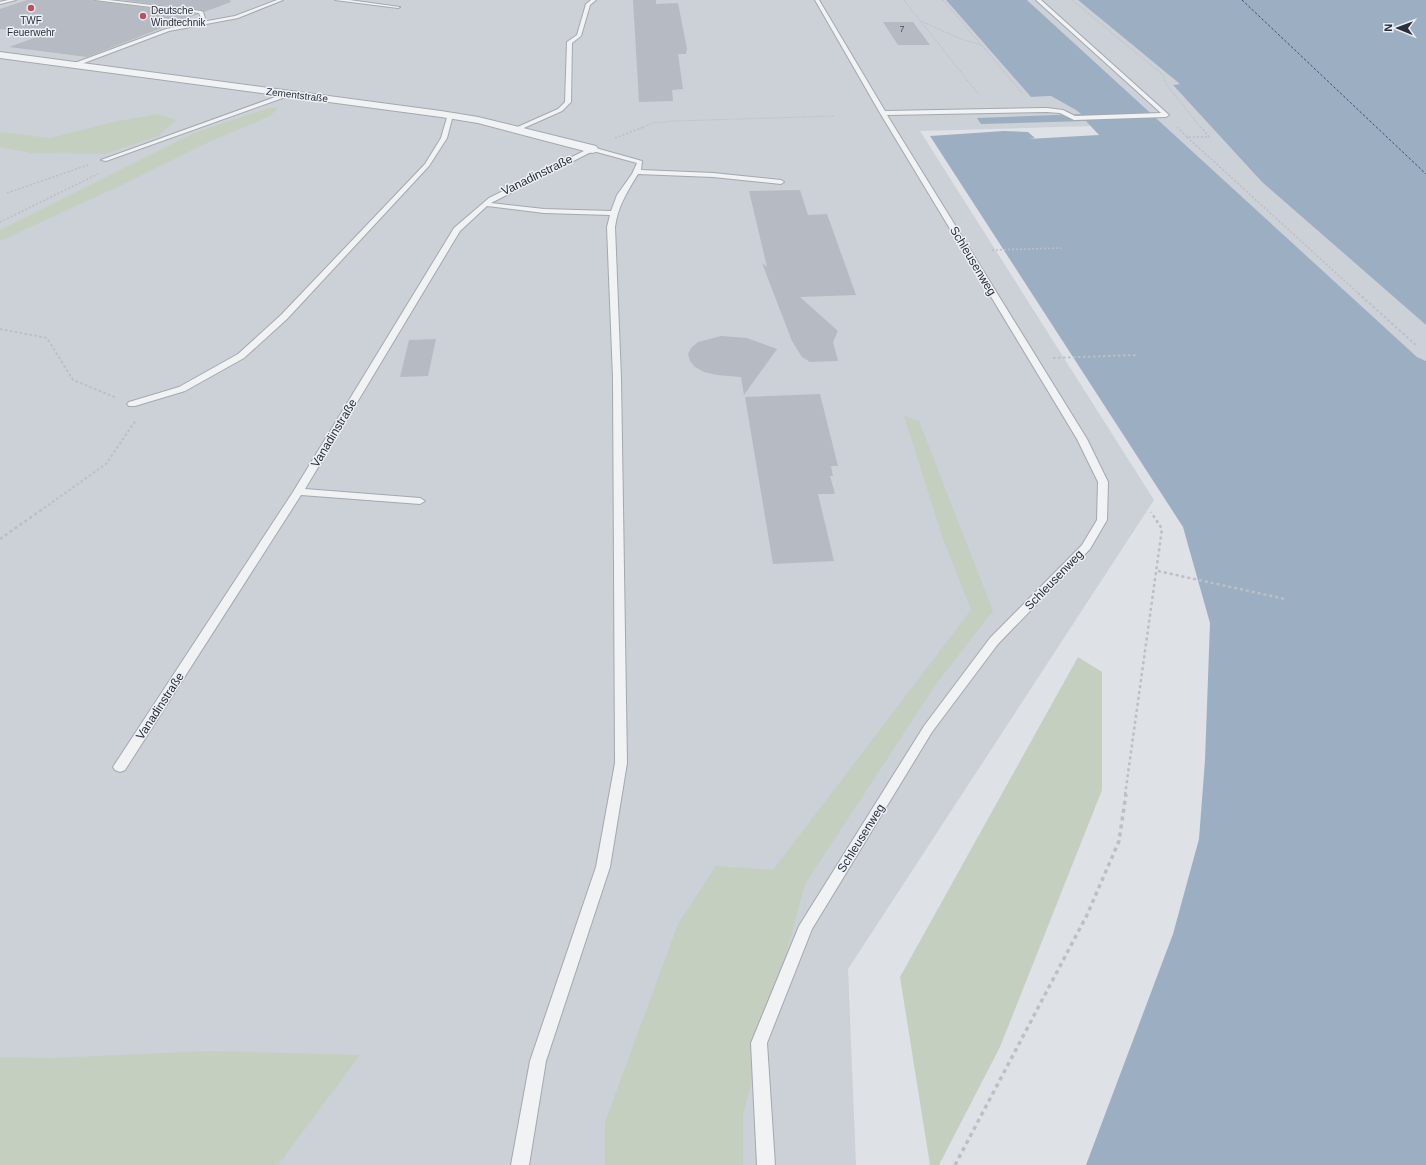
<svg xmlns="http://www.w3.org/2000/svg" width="1426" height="1165" viewBox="0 0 1426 1165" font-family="Helvetica,sans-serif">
  <rect width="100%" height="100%" fill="#dee1e6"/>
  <g fill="#ccd0d7">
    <path d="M0 0H946L1031 97 1051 96 1077 110 1092 126 920 131 1154 500 848 969 856 1165H0Z"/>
    <path d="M1027 0H1078L1181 84 1173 85 1262 182 1426 325V361L1417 357Z"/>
  </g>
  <g fill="#c4cfc0">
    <path d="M279 107 270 116 209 142 126 183 0 241V230L194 133 269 108Z"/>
    <path d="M158 114 176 120 158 136 105 154 31 153 0 147V132L50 138 113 122Z"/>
    <path d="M904 416 919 421 993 611 937 683 805 884 743 1115V1165H605V1122L678 924 716 866 773 870 971 610 943 539Z"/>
    <path d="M1078 657 1102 672V790L1000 1047 939 1165H930L900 977Z"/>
    <path d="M210 1051 360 1055 278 1165H0V1057L51 1058Z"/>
  </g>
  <g fill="#9cafc2">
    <path d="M946 0H1027L1417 357 1426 361V1165H1086L1173 934 1199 839 1205 760 1210 623 1183 527 930 136 1004 131 1028 132 1035 138 1028 139 1099 135 1086 121 981 124 977 118 1081 114 1076 110 1051 96 1031 97Z"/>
    <path d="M1078 0H1426V325L1262 182 1173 85 1180 84Z"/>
  </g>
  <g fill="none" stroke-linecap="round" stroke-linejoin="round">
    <path stroke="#384f6a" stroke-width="1" stroke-dasharray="2.5 2" stroke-linecap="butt" d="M1242 0 1426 174"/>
  </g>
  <g fill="#b6bac2">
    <path d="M27 0H94L95 1 198 14 87 57 9 47 45 34 0 29V9Z"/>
    <path d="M122 0H230L231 2 204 12 201 10Z"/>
    <path d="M633 0H656V4L678 3 687 49 686 54H678L683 89 672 90 673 101 639 102Z"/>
    <path d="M883 22H913L930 45H898Z"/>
    <path d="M800 190 808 215 827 214 856 295 800 297 838 331 833 342 838 361 810 362 802 357 792 341 762 263 767 267 749 191Z"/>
    <path d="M721 336 747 338 777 349 744 395 741 377 717 375 704 372 695 367 690 361 688 354 691 348 698 342Z"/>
    <path d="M436 339 428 376 400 377 409 340Z"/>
    <path d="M820 394 838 466H831L833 476H830L835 494H818L834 561 773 564 745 397Z"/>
  </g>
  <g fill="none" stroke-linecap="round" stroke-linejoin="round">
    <g stroke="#a4a8af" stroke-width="2">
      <g id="lane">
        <path d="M8 0H16L0 4V2Z"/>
        <path d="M95 0H109L201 11 203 12 205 18 202 22 235 16 277 0H283L238 18 169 31 76 66H72V64L166 29 196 23 201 18 199 13Z"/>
        <path d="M335 0H349L400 7 398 8Z"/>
        <path d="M591 0H596L590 5 581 36 572 43 571 102 562 111 517 131H513V129L558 109 565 102 567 42 577 35 586 4Z"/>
        <path d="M815 0H819L885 111 1047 108 1063 110 1075 116 1161 113 1036 0H1041L1169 115 1166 117 1074 120 1060 113 1047 112 887 115 1087 439 1108 482 1107 520 1090 549 998 644 932 732 812 929 767 1043 775 1165H757L751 1043 799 926 924 726 990 638 1082 545 1097 520 1098 482 1077 439 880 113Z"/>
        <path d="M289 92 292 94 291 95 106 161 101 160Z"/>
        <path d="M448 114 453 115 447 138 429 166 287 319 244 358 185 391 135 406H129L127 404 129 402 179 387 238 354 281 315 425 164 441 138Z"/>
        <path d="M592 147 642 161 641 170 713 173 781 180 784 182 781 184 713 177 638 174C627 192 618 206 615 227L621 378 627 763 610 867 546 1061 529 1165H511L530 1061 596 867 615 763 613 378 607 227 610 215 544 213 487 206 460 231 305 489 420 498 425 501 420 504 301 495 125 770 120 772 115 770 113 767 293 492 454 228 489 198ZM593 151 637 163 632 174 617 195 611 211 544 209 491 203Z"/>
      </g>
    </g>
    <g stroke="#a4a8af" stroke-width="2">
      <path id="street" d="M0 52 441 111 478 117 596 146 598 149 596 152 592 153 478 123 441 117 0 58Z"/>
    </g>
    <g stroke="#bcbfc4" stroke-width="1" stroke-dasharray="1.5 1.5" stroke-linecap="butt">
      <path d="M904 0 979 95"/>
      <path d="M943 0 1023 94"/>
      <path d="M1072 0 1163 75 1166 84 1201 128"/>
      <path d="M921 21 961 39 981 45"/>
      <path d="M641 128 653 123 675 121 835 116"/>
    </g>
    <g stroke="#bcbfc4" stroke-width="1.5" stroke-dasharray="2 2" stroke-linecap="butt">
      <path d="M1177 127 1187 137H1209L1201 127"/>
      <path d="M1187 137 1359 294"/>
      <path d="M615 138 644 127"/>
      <path d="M7 193 88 165"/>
      <path d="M0 222 98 174"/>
      <path d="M992 250 1061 248"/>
    </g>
    <g stroke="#bcbfc4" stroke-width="2" stroke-dasharray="2.5 2.5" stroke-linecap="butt">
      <path d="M1358 293 1417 346"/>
      <path d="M0 329 47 338 73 380 117 398"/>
      <path d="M1053 358 1137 355"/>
      <path d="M40 511 106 464 136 420"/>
    </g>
    <g stroke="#bcbfc4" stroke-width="2.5" stroke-dasharray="3 3" stroke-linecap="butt">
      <path d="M0 539 41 510"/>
      <path d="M1158 571 1285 599"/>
      <path d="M1125 795 1162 529 1151 512"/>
    </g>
    <path stroke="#bcbfc4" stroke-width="3.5" stroke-dasharray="4 4" stroke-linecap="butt" d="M955 1165 1087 915 1119 841 1126 794"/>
    <use href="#lane" fill="#f0f2f4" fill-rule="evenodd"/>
    <use href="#street" fill="#f0f2f4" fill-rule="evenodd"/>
  </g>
  <g fill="#be4f61" stroke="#edf0f4" stroke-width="1.5">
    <circle cx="31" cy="8" r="4"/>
    <circle cx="143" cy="16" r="4"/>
  </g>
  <g text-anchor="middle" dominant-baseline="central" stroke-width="3" stroke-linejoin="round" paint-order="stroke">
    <g font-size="9" fill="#4c525d">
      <text x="902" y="29">7</text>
    </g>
    <g font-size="10" fill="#292f3b" stroke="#edf0f4" text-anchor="start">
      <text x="151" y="10">Deutsche<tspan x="151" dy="12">Windtechnik</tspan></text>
      <text x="31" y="20" text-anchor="middle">TWF<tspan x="31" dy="12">Feuerwehr</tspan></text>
    </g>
    <g font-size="10" fill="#292f3b" stroke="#edf0f4">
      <text transform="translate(297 95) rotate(7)">Zementstraße</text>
    </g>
    <g font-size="12" fill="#292f3b" stroke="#edf0f4">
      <text transform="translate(537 175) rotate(-26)">Vanadinstraße</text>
      <text transform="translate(973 261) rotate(59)">Schleusenweg</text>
      <text transform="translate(334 433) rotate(-59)">Vanadinstraße</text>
      <text transform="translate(1054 580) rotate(-46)">Schleusenweg</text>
      <text transform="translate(160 706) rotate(-57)">Vanadinstraße</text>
      <text transform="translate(861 838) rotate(-58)">Schleusenweg</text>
    </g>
  </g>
  <g transform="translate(1398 28) rotate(271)" stroke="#edf0f4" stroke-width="3" paint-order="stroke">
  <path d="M0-3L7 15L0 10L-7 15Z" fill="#292f3b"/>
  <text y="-6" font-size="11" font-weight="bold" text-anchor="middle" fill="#292f3b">N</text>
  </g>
</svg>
